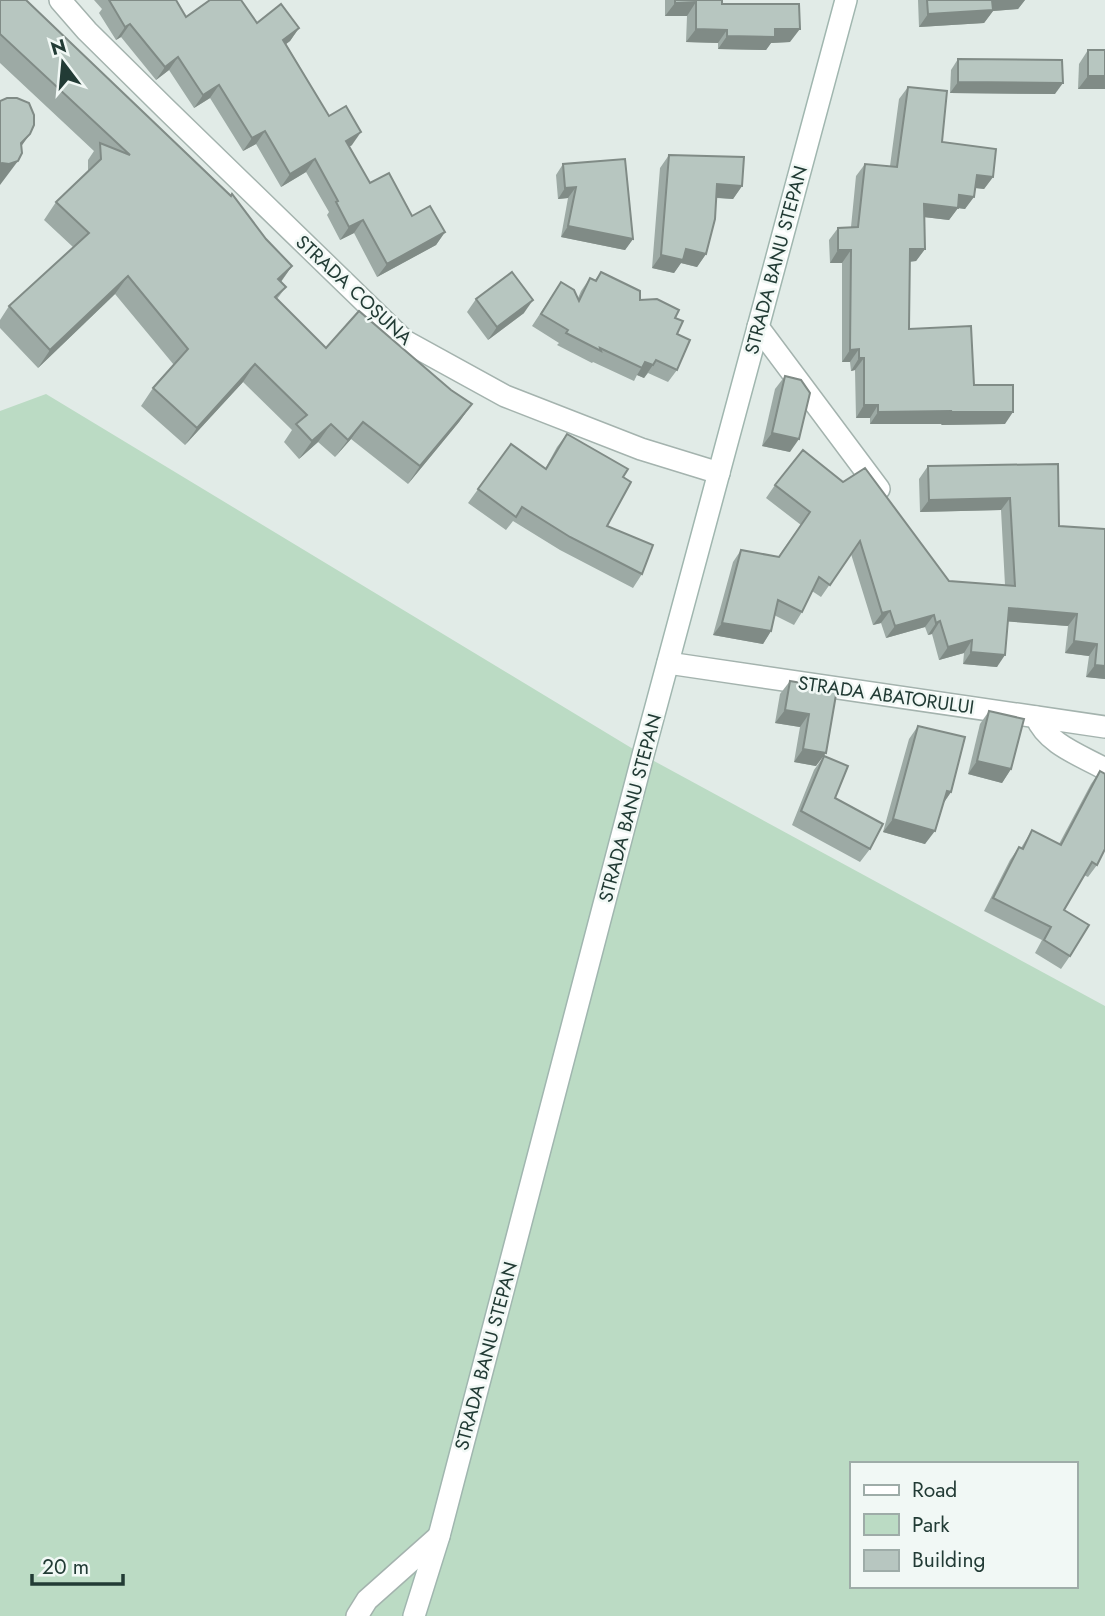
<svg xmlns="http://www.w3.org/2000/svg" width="1105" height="1616" viewBox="0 0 1105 1616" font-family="Jost,sans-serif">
  <rect width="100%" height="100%" fill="#e1ebe7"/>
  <path fill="#bbdbc4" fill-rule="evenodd" d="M46 394 643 755 1105 1006V1616H0V411ZM851 1464H1075V1586H851Z"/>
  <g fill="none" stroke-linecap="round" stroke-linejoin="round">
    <g stroke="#a4b3ae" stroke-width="24">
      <g id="minor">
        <path d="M60 0 87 31 166 109 405 341 505 396 641 449 719 473"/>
        <path d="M758 327 879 489"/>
        <path d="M668 663 1105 727"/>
        <path d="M1036 717C1047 744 1080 755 1105 769"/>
        <path d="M357 1616 367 1600 439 1536"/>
      </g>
    </g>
    <g stroke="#a0b6af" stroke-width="24">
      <path id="secondary" d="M414 1616 439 1536 643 755 846 0"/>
    </g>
    <use href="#minor" stroke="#fff" stroke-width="21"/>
    <use href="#secondary" stroke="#fff" stroke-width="21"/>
  </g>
  <g fill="#9daaa5">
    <path d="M0 0 266 239 292 266 281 282 286 287 277 299 326 348 451 390 472 404 459 422 408 484 351 439 335 457 318 442 299 459 284 442 292 430 243 382 185 445 141 406 153 388 174 365 115 294 38 368 0 328V320L9 306 73 247 44 220 56 202 88 171V160L94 151 0 63Z"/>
    <path d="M94 0H176L186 17 299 28 290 41 286 44 329 116 352 145 349 147 370 183 412 216 445 232 436 245 377 277 354 233 340 240 327 215 329 212 306 172 281 187 256 144 243 151 210 98 194 108 169 70 156 80 121 37 116 40 99 13 102 9Z"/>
    <path d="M665 0H722V4L790 42 771 43 766 50 718 49V43L686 42 687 16H665Z"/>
    <path d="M918 0H1025L1018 9 993 11 984 23 919 27Z"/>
    <path d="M1088 50H1105V89H1078L1079 64Z"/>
    <path d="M958 59 1055 94 950 93 951 70Z"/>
    <path d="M908 87 942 142 993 177 984 189 975 188 965 209 958 208 949 220 924 217 925 249 916 261 910 262 909 329 974 385 1005 424 941 425 942 424H870V418H856L855 370 851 371 850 362H842V263H830L829 240 838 228 851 227 856 176 865 164 890 166 899 99Z"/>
    <path d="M669 155 742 186 733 199 716 198 706 254 697 267 681 263 674 273 652 268 660 168Z"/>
    <path d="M563 164 633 239 625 250 561 237 568 198 558 199 556 175Z"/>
    <path d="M601 272 640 300 675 318 677 334V370L668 382 648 373 644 378 637 375 634 381 593 362 592 363 557 345 559 343 532 326 561 282 578 298 581 291 590 278 595 280Z"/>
    <path d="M476 299 524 313 488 340 467 312Z"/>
    <path d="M785 376 790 452 762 446 775 389Z"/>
    <path d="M567 434 623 477 607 526 642 574 633 588 560 550 513 521 506 530 468 503 511 444 545 469 557 447Z"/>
    <path d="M1058 464 1059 526 1105 529V679L1086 677 1089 656 1065 653 1068 626 1008 621 997 667 963 664 964 653 939 660 932 634 928 635 925 627 886 638 881 623 873 625 851 554 821 597 812 591 802 612 794 625 774 615 771 631 763 644 713 635 733 562 741 550 778 557 801 525 766 498 775 485 949 581 1005 585 1001 510 920 512 919 479 928 466Z"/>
    <path d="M790 681 837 689 816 766 794 762 800 727 775 723 780 694Z"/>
    <path d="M989 711 1011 769 1002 783 968 774 980 724Z"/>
    <path d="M918 726 951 792 943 804 925 844 883 832 909 739Z"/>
    <path d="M824 756 835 798 870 849 860 862 792 825 814 770Z"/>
    <path d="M1100 771 1097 865 1088 877 1084 875 1064 910 1070 956 1061 969 1035 953 1042 940 984 911 1010 860 1019 847 1021 848 1032 830 1059 844 1091 784Z"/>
  </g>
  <g fill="#808b86">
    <path d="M991 0H1025L1018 9 993 11 984 23 919 27 928 14Z"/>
    <path d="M696 2 687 16H665L675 3Z"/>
    <path d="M130 24 121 37 116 40 125 27Z"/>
    <path d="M299 28 290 41 274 53 283 40Z"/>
    <path d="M696 29 727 30 718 43 686 42Z"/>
    <path d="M775 29H800L790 42 771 43 766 50 718 49 727 36Z"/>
    <path d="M178 57 169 70 156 80 165 67Z"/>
    <path d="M1088 76H1105V89H1078Z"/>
    <path d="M958 82 1063 83 1055 94 950 93Z"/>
    <path d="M219 85 210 98 194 108 203 95Z"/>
    <path d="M265 131 256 144 243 151 252 138Z"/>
    <path d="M361 132 352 145 337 154 346 141Z"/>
    <path d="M30 134 13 158 18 161 0 185V165Z"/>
    <path d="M315 159 306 172 281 187 290 174Z"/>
    <path d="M977 175 993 177 984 189 968 187Z"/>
    <path d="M717 184 742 186 733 199 708 197Z"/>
    <path d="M576 187 568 198 558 199 565 188Z"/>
    <path d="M959 195 974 197 965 209 958 208 949 220 915 216 924 204Z"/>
    <path d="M363 220 354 233 340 240 349 227Z"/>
    <path d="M568 226 633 239 625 250 561 237Z"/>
    <path d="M445 232 436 245 377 277 387 264Z"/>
    <path d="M686 249 706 254 697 267 681 263 674 273 652 268 661 255Z"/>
    <path d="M910 249H925L916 261 902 262Z"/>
    <path d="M838 250H851L842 263H830Z"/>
    <path d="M292 266 279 284 278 279Z"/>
    <path d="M128 276 115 294 38 368 50 350Z"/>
    <path d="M533 300 524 313 488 340 497 327Z"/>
    <path d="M859 349 850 362H842L850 350Z"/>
    <path d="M859 358H864L855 370 851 371Z"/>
    <path d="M645 362 653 365 644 378 637 375Z"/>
    <path d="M255 364 243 382 185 445 197 428Z"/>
    <path d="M472 404 459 422 408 484 420 466Z"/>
    <path d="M864 405H878L870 418H856Z"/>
    <path d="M952 411 1013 412 1005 424 941 425 942 424H870L878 412Z"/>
    <path d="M363 422 351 439 335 457 348 440Z"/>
    <path d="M331 424 318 442 299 459 312 441Z"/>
    <path d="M772 433 799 439 790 452 762 446Z"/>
    <path d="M1010 498 1001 510 920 512 929 500Z"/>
    <path d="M1009 608 1077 614 1068 626 1000 621Z"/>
    <path d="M890 611 881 623 873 625 882 613Z"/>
    <path d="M934 615 925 627 886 638 895 626Z"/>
    <path d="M940 621 932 634 928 635 936 623Z"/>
    <path d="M722 623 771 631 763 644 713 635Z"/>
    <path d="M972 640 964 653 939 660 948 647Z"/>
    <path d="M1074 641 1097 644 1089 656 1065 653Z"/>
    <path d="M971 652 1005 655 997 667 963 664Z"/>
    <path d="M1095 665 1105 666V679L1086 677Z"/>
    <path d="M785 710 809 714 800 727 775 723Z"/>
    <path d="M803 749 826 753 816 766 794 762Z"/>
    <path d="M977 761 1011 769 1002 783 968 774Z"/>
    <path d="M947 791 951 792 942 805Z"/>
    <path d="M893 819 935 831 925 844 883 832Z"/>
  </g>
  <g fill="#b7c6c0" stroke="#808b86" stroke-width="2">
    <path d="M0 0H26L231 196 232 194 266 239 292 266 278 279 286 287 275 297 326 348 359 311 451 390 472 404 420 466 363 422 348 440 331 424 312 441 296 424 307 415 255 364 197 428 153 388 188 349 128 276 50 350 9 306 89 233 56 202 101 159 100 143 130 155 0 34Z"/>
    <path d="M109 0H176L186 17 210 0H241L257 23 281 4 299 28 283 40 329 116 346 106 361 132 346 141 370 183 389 173 412 216 430 206 445 232 387 264 363 220 349 227 336 202 338 201 315 159 290 174 265 131 252 138 219 85 203 95 178 57 165 67 130 24 125 27Z"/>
    <path d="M675 0H722V4H799L800 29H775V37L727 36V30L696 29V2L675 3Z"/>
    <path d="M927 0H992L993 10 928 14Z"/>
    <rect x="1088" y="50" width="17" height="26"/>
    <path d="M958 59 1062 60 1063 83 958 82Z"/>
    <path d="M908 87 947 91 942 142 996 149 993 177 977 175 974 197 959 195 958 208 924 204 925 249H910L909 329 971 326 974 385H1013V412H950L952 411 878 412V405H864V358H859V349L850 350 851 250H838V228L858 227 865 164 897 167Z"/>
    <path d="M7 98H17L29 103 34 115V125L30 134 21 143 22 153 18 161 9 164 2 163 0 165V101Z"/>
    <path d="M669 155 744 157 742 186 717 184 715 219 706 254 686 249 683 260 661 255Z"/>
    <path d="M625 159 633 239 568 226 576 187 565 188 563 164Z"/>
    <path d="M512 272 533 300 497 327 476 299Z"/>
    <path d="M601 272 640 291V300L657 299 679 310 675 318 683 321 677 334 690 340 677 370 656 360 653 365 645 362 642 368 600 348 601 351 566 333 568 330 541 314 561 282 574 290 579 301 590 278 596 281Z"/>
    <path d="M785 376 801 380 810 393 799 439 772 433Z"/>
    <path d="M567 434 628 469 623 477 631 482 607 526 653 545 642 574 570 537 522 507 516 517 478 489 511 444 546 469Z"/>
    <path d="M803 450 843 482 865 468 949 581 1015 586 1010 498 929 500 928 466 1058 464 1059 526 1105 529V666L1095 665 1097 644 1074 641 1077 614 1009 608 1005 655 971 652 972 640 948 647 940 621 936 623 934 615 895 626 890 611 882 613 860 541 830 585 819 577 802 612 778 600 771 631 722 623 741 550 779 557 810 512 775 485Z"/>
    <path d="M790 681 837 689 826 753 803 749 809 714 785 710Z"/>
    <path d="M989 711 1024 719 1011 769 977 761Z"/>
    <path d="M918 726 965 737 951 792 947 791 935 831 893 819Z"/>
    <path d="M824 756 848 766 835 798 883 824 870 849 801 811Z"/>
    <path d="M1100 771 1105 774V849L1097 865 1092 862 1064 910 1089 925 1070 956 1044 940 1051 927 993 898 1019 847 1023 849 1032 830 1061 845Z"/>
  </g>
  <g text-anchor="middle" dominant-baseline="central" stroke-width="5" stroke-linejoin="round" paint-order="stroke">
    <g font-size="19" fill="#223b35" stroke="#f1f8f5">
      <text transform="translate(776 260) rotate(-75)">STRADA BANU STEPAN</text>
      <text transform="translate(354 290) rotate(43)">STRADA COȘUNA</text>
      <text transform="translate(886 695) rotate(8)">STRADA ABATORULUI</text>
      <text transform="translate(630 808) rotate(-75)">STRADA BANU STEPAN</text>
      <text transform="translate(486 1356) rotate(-75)">STRADA BANU STEPAN</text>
    </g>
  </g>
  <rect x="850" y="1462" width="228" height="126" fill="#f1f8f5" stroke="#9eaca8" stroke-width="2"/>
  <rect x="864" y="1485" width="35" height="10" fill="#ffffff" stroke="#9eaca8" stroke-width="2"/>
  <text x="912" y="1497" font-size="21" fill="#223b35">Road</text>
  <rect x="864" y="1514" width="35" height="21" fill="#bbdbc4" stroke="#9eaca8" stroke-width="2"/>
  <text x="912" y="1532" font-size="21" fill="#223b35">Park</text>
  <rect x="864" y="1550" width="35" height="21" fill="#b7c6c0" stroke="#9eaca8" stroke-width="2"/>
  <text x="912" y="1567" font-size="21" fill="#223b35">Building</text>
  <g transform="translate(63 63) rotate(344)" stroke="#f1f8f5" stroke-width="5" paint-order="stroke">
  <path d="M0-5L12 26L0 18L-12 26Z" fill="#223b35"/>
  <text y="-10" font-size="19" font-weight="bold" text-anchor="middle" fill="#223b35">N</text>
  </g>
  <path d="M32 1574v10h91v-10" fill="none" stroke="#223b35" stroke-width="3.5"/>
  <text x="42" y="1574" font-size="21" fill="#223b35" stroke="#f1f8f5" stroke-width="5" paint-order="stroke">20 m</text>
</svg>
